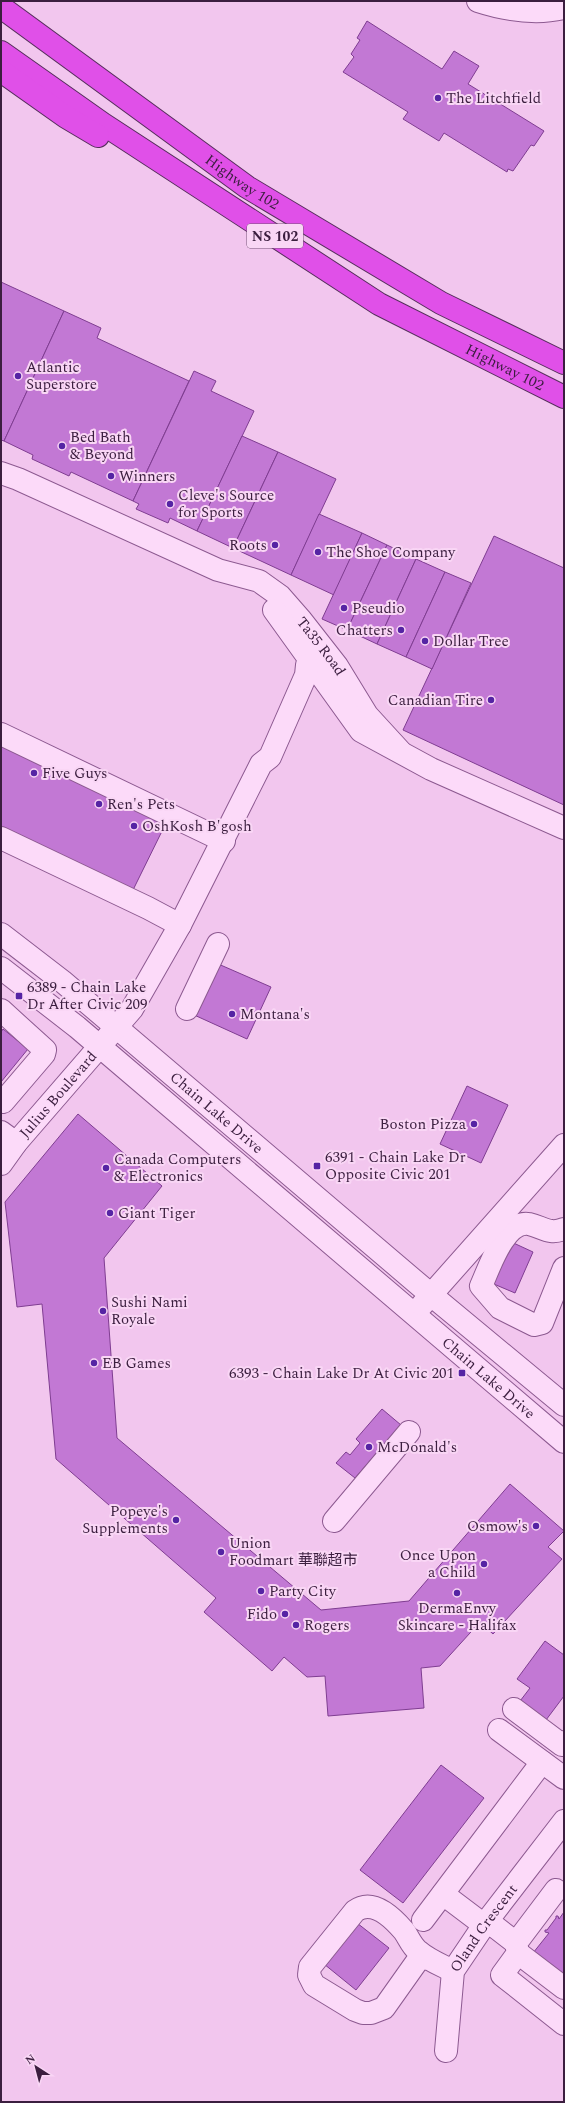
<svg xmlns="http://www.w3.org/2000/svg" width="565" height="2103" viewBox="0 0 565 2103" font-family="Spectral,'Noto Sans SC',serif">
  <rect width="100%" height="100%" fill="#f2c6ee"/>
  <g fill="#c278d4" stroke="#7f3d91">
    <path d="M367 21 442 69 454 51 479 66 468 84 544 131 534 146 531 145 513 171 508 169 507 172 444 133 439 141 403 119 408 112 343 72 354 57 351 54 360 40 357 38Z"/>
    <path d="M1 282 64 311 4 441 1 440Z"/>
    <path d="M64 311 101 328 97 338 189 381 133 501 71 472 69 476 32 459 33 455 4 441Z"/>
    <path d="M194 371 216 381 211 391 254 411 197 531 170 518 168 523 136 509 139 504 133 501Z"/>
    <path d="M242 436 278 452 233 548 197 531Z"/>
    <path d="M278 452 336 479 291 575 233 548Z"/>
    <path d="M319 514 362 533 334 595 291 575Z"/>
    <path d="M362 533 387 545 347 630 322 619Z"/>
    <path d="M494 536 564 568V805L403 730Z"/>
    <path d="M387 545 416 559 377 644 347 630Z"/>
    <path d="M416 559 445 572 406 657 377 644Z"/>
    <path d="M445 572 471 583 432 669 406 657Z"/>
    <path d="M1 744 166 823 133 890 1 827Z"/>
    <path d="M216 963 271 987 247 1039 192 1014Z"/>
    <path d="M3 1029 28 1049 1 1082V1032Z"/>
    <path d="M467 1086 508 1105 481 1163 440 1144Z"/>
    <path d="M78 1114 162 1186 104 1258 117 1438 321 1610 409 1601 510 1484 564 1531 548 1547 562 1559 493 1634 480 1622 440 1666 421 1668 424 1708 328 1716 325 1676 307 1677 284 1657 272 1671 204 1612 216 1598 56 1459 42 1304 17 1307 5 1202Z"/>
    <path d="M507 1240 533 1252 515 1293 489 1282Z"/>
    <path d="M382 1409 401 1425 355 1478 336 1463 346 1452 350 1455 360 1443 356 1439Z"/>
    <path d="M545 1641 564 1655V1696L543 1724 517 1705 530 1688 517 1679Z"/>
    <path d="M441 1765 484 1798 403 1903 360 1870Z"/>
    <path d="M564 1912V1977L533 1953 549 1933 545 1932V1930H547L556 1918V1916H558L559 1919Z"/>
    <path d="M357 1923 389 1948 356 1990 324 1964Z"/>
  </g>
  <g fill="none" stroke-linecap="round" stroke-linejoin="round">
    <g stroke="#8c5990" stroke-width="24">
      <g id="minor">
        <path d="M478 1C506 10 535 15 564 8"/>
        <path id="s1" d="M1 473 18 479 218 570 259 581 280 596 301 620 337 666 367 715 400 751"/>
        <path d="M274 610 361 731 431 769 564 828"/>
        <path d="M1 734 224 841"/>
        <path d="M1 838 148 908 180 925"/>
        <path id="s2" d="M1 934 62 981 430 1294 564 1405"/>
        <path id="s3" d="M1 968 77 1027 564 1442"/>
        <path d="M187 1009 218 944"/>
        <path d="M1 1010 45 1050 44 1054 3 1102 1 1101"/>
        <path d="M1 1132 16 1143"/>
        <path id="s4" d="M1 1164 16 1143 132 1009 180 925 261 764 270 757 306 675 307 665"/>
        <path d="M564 1229C549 1235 543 1227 529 1224 504 1220 489 1269 481 1286L500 1308 534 1325 542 1323 564 1268"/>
        <path d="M422 1305 564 1145"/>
        <path d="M334 1521 409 1432"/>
        <path d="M514 1709 562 1745 564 1742"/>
        <path d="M499 1730 564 1778"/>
        <path d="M556 1890 516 1943 518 1953 502 1975 564 2024"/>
        <path d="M443 1894 484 1925 494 1926 516 1943"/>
        <path d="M423 1920 542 1762"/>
        <path d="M518 1953 564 1988"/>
        <path d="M426 1958 418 1960 384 2008 371 2013H363L355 2010 314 1985 309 1975 310 1967 355 1911C373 1898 392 1917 404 1931 409 1938 411 1945 418 1951 428 1960 441 1965 453 1971"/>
        <path id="s5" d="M446 2051 453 1971 484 1925 564 1821"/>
      </g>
    </g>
    <g stroke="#572e5d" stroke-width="24">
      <g id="highway">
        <path id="s6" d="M1 7 247 187 441 303 564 363"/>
        <path id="s7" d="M1 52 103 124 379 304 564 397"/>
        <path d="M1 71 66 117 98 136"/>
      </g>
    </g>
    <use href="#minor" stroke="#fcdaf9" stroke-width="22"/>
    <use href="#highway" stroke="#e050e8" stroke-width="22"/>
  </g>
  <g fill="#5524a4" stroke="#f9d6f5" stroke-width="1.5">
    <circle cx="438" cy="98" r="4"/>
    <circle cx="18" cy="376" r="4"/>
    <circle cx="62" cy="446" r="4"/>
    <circle cx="111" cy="476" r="4"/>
    <circle cx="170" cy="504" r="4"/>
    <circle cx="275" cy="545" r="4"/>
    <circle cx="318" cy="552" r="4"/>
    <circle cx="344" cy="608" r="4"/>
    <circle cx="401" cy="630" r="4"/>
    <circle cx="425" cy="641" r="4"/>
    <circle cx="491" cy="700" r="4"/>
    <circle cx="34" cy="773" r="4"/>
    <circle cx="99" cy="804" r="4"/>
    <circle cx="134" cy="826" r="4"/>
    <rect x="15" y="992" width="8" height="8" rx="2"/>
    <circle cx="232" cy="1014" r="4"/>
    <circle cx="474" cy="1124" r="4"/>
    <rect x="313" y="1162" width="8" height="8" rx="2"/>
    <circle cx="106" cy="1168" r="4"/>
    <circle cx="110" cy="1213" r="4"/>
    <circle cx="103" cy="1311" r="4"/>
    <circle cx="94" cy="1363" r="4"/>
    <rect x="458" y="1369" width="8" height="8" rx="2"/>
    <circle cx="369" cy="1447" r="4"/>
    <circle cx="176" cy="1520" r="4"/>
    <circle cx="536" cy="1526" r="4"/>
    <circle cx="221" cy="1552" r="4"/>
    <circle cx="484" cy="1564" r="4"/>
    <circle cx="261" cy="1591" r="4"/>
    <circle cx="457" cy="1593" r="4"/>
    <circle cx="285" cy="1614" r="4"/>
    <circle cx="296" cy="1625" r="4"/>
  </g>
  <g text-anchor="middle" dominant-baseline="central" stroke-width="4" stroke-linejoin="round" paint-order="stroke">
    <rect fill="#f9d6f5" stroke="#745576" stroke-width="1" x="247" y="224" width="56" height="24" rx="3"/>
    <g font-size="14" font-weight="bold" fill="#3b1e3f">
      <text x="275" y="236">NS 102</text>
    </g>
    <g font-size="15" fill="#3b1e3f" stroke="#f9d6f5" text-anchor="start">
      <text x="446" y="98">The Litchfield</text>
      <text x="26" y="367">Atlantic<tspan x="26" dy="17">Superstore</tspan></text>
      <text x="70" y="437">Bed Bath<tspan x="70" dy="17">&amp; Beyond</tspan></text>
      <text x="119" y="476">Winners</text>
      <text x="178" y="495">Cleve's Source<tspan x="178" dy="17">for Sports</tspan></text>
      <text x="267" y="545" text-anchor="end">Roots</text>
      <text x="326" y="552">The Shoe Company</text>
      <text x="352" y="608">Pseudio</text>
      <text x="393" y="630" text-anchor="end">Chatters</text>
      <text x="433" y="641">Dollar Tree</text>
      <text x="483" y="700" text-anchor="end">Canadian Tire</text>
      <text x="42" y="773">Five Guys</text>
      <text x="107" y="804">Ren's Pets</text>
      <text x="142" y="826">OshKosh B'gosh</text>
      <text x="27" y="987">6389 - Chain Lake<tspan x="27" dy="17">Dr After Civic 209</tspan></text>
      <text x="240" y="1014">Montana's</text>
      <text x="466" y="1124" text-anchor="end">Boston Pizza</text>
      <text x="325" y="1157">6391 - Chain Lake Dr<tspan x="325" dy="17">Opposite Civic 201</tspan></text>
      <text x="114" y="1159">Canada Computers<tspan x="114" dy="17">&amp; Electronics</tspan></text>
      <text x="118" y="1213">Giant Tiger</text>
      <text x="111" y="1302">Sushi Nami<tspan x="111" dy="17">Royale</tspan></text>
      <text x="102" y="1363">EB Games</text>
      <text x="454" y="1373" text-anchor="end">6393 - Chain Lake Dr At Civic 201</text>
      <text x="377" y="1447">McDonald's</text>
      <text x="168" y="1511" text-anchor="end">Popeye's<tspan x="168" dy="17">Supplements</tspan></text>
      <text x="528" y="1526" text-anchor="end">Osmow's</text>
      <text x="229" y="1543">Union<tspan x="229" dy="17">Foodmart 華聯超市</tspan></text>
      <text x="476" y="1555" text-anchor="end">Once Upon<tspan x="476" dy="17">a Child</tspan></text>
      <text x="269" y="1591">Party City</text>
      <text x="457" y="1608" text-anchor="middle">DermaEnvy<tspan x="457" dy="17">Skincare - Halifax</tspan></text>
      <text x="277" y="1614" text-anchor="end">Fido</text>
      <text x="304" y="1625">Rogers</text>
    </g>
    <g font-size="15" fill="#3b1e3f" stroke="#f9d6f5">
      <text stroke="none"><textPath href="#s6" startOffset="298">Highway 102</textPath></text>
      <text stroke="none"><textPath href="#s7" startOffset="595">Highway 102</textPath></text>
      <text stroke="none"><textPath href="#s1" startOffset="371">Ta35 Road</textPath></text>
      <text stroke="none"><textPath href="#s4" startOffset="90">Julius Boulevard</textPath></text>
      <text stroke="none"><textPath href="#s2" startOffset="280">Chain Lake Drive</textPath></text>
      <text stroke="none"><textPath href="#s3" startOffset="637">Chain Lake Drive</textPath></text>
      <text stroke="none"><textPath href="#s5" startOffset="133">Oland Crescent</textPath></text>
    </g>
  </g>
  <rect width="565" height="2103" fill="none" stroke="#3b1e3f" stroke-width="4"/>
  <g transform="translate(36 2067) rotate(324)" stroke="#f9d6f5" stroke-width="3" paint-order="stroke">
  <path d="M0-3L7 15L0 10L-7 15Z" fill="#3b1e3f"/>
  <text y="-6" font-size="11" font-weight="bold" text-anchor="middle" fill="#3b1e3f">N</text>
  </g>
</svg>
